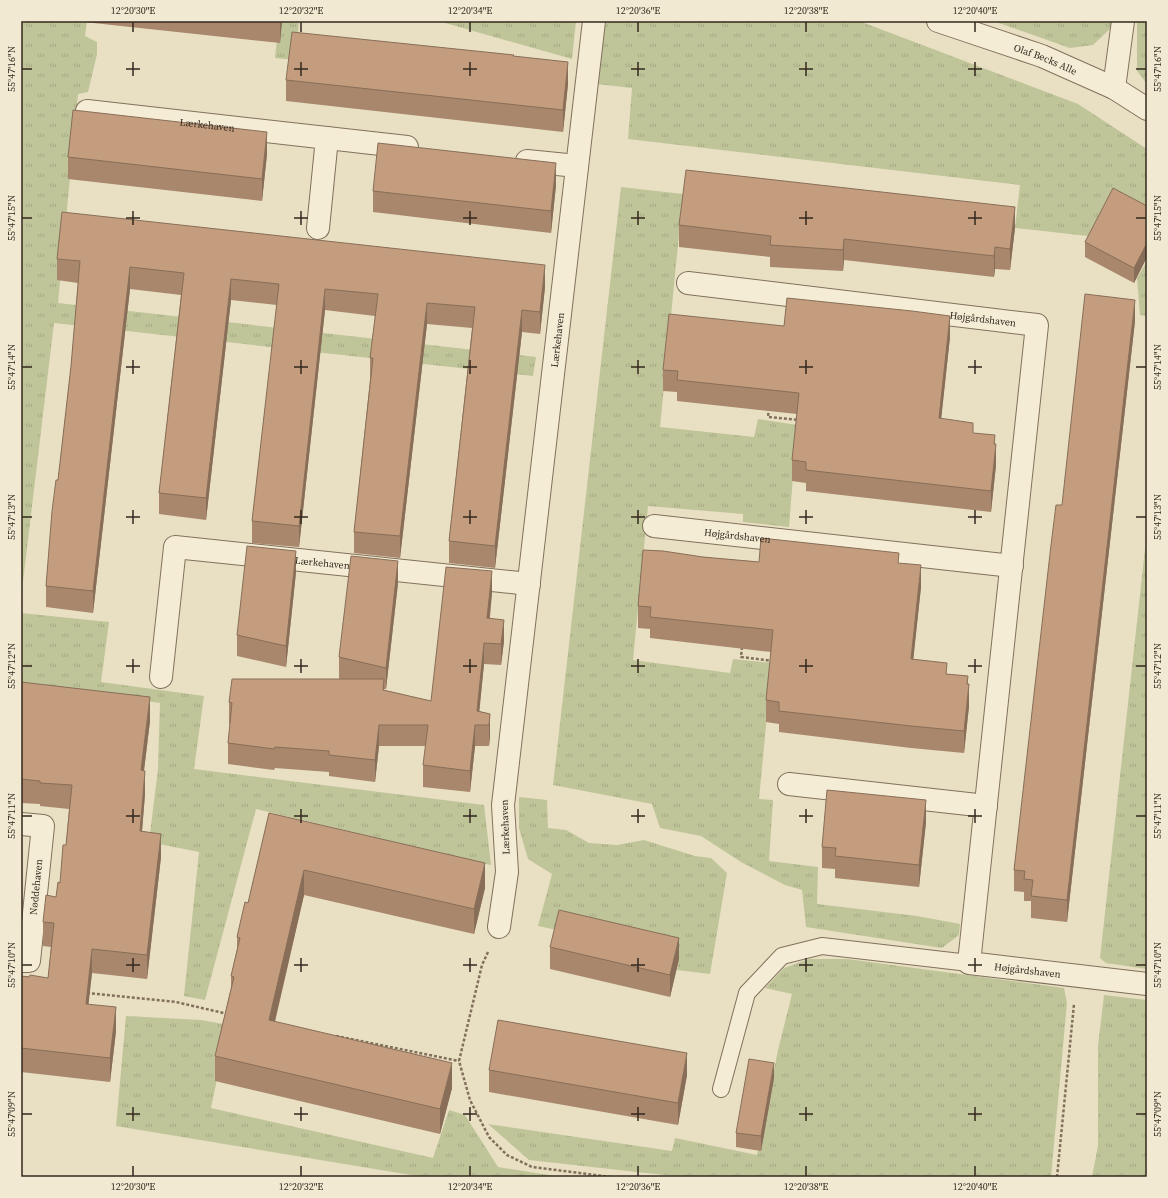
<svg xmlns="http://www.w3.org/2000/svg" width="1168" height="1198" viewBox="0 0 1168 1198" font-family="'Source Serif 4',serif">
  <defs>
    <pattern id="grass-tufts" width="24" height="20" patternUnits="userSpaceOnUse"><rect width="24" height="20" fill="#bfc599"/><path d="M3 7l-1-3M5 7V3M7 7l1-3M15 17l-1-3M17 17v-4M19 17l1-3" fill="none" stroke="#a5a983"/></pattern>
  </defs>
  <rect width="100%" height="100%" fill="#e9dfc3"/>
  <g fill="url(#grass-tufts)">
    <path d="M21 21H87L85 36 97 42V54L88 92 78 94 58 303 536 357 533 376 54 323 21 598Z"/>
    <path d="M279 21H299L295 60 275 58Z"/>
    <path d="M438 21H576L572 59Z"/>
    <path d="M606 21H859L1078 104 1147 149V224L1088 236 1015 228 1020 185 628 139 632 88 597 84Z"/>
    <path d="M993 21H1112V27L1093 45 1070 48Z"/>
    <path d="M1137 21H1147V84L1137 71Z"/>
    <path d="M621 187 683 194 660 427 754 437 758 419 797 425 789 527 743 522V514L648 506 633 660 730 673 733 659 772 663 759 799 773 800 769 861 818 867 817 904 917 916 960 924 959 935 942 948 806 927 802 890 785 885 741 862 701 836 660 828 652 804 553 785Z"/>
    <path d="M1147 261V316L1140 315 1137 278Z"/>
    <path d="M1147 531V969L1106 963 1100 958Z"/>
    <path d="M21 613 109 622 101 682 204 696 194 769 484 805 491 865 256 809 205 1000 184 996 199 852 149 842 158 769 160 703 21 685Z"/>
    <path d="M519 797 547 800 548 828 566 830 589 843 617 845 644 840 695 856 711 858 727 873 710 974 677 970 679 956 538 926 552 874 528 859 519 828Z"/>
    <path d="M809 959H847L1064 988 1067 1003 1051 1177H682L529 1160 488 1124 672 1151 675 1138 757 1155 778 1050 792 994 765 988 784 968Z"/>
    <path d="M1104 995 1147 1000V1177H1092L1098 1146V1046Z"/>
    <path d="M126 1016 201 1020 228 1025 211 1108 433 1158 449 1110 465 1115 498 1167 561 1177H423L116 1126Z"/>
  </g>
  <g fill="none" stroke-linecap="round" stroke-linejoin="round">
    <g stroke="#81715c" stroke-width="18">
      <path id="service" d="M721 1089 747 993 782 956 822 946 969 963"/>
    </g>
    <g stroke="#81715c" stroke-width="24">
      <g id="minor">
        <path id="s1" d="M938 21 1042 56 1114 88 1147 109"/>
        <path d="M1114 88 1123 21"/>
        <path id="s2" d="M87 111 407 147"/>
        <path d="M527 161 577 166"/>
        <path d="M318 228 327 138"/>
        <path id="s3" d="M688 283 1037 325 969 963 1147 984"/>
        <path id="s4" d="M654 526 1012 566"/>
        <path id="s5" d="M161 677 175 547 529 584"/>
        <path d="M789 784 986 806"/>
        <path d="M21 824 43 826 29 961H21"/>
        <path id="s6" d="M499 927 507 872 503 805 594 21"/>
      </g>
    </g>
    <g stroke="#81715c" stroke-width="2.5" stroke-dasharray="3 2" stroke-linecap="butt">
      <path d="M769 408 768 417 800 420"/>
      <path d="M742 647 741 657 773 661"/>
      <path d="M488 952 482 965 459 1061 470 1100 489 1137 507 1155 532 1167 611 1177"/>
      <path d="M87 993 176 1002 228 1014"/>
      <path d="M336 1036 459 1061"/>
      <path d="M1057 1177 1074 1004"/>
    </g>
    <use href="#service" stroke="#f5ecd6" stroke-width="16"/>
    <use href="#minor" stroke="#f5ecd6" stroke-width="22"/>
  </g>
  <g fill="#a8876c">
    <path d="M84 21H282L280 43 84 22Z"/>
    <path d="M514 56 568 84 563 132 286 101V80Z"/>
    <path d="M267 154 262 201 68 179V157Z"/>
    <path d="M556 185 551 233 373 212V191Z"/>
    <path d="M1147 206V257L1134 283 1085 257V242Z"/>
    <path d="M679 225 1015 228 1010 270 995 269 994 277 844 260 843 271 770 267V257L679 247Z"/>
    <path d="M57 259 545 287 540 334 522 332 495 568 449 563V541L472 328 427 324 400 558 354 553V532L370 380V358L375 316 325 310 299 547 252 543V521L277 305 231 300 206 520 159 514V493L181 295 130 289 93 613 46 607V586L71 366 78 283 57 280Z"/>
    <path d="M1135 321 1067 922 1031 918V901H1024V892L1014 891V870L1062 505Z"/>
    <path d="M784 326 950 337 941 418 973 433 995 444 996 465 991 512 806 491V483L792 481V460L797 414 677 401V392L663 391V370Z"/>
    <path d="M703 557 759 562 899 563 921 587 913 659 947 674 968 684 969 706 964 753 911 748 779 732V724L766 722V700L771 652 650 638V629L638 628V606Z"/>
    <path d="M296 572 286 667 237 656V635Z"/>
    <path d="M398 583 386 689H384V690L431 701 492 593 490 618 504 641 501 665 484 664 479 711 490 714V735L489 746H475L470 792 423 787V765L426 746H379L375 782 329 776V772L275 768 274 770 228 764V743L230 724H229V702L339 679V657Z"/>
    <path d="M21 682 150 721 144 771 145 794 142 831 161 857 147 979 92 973 88 1004 116 1031 110 1082 21 1072V976L48 978 51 947 43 946V922L56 897 60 883 66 845 69 809 40 806V804L21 803Z"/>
    <path d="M269 813 485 888 474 934 304 895 275 1022 452 1088 440 1134 215 1081V1056L231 988V976L237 949V937L248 903Z"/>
    <path d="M926 822 919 887 835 878V869L822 868V847Z"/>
    <path d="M550 947 679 959 670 997 550 969Z"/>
    <path d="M489 1070 687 1075 678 1125 489 1092Z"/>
    <path d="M774 1078 761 1151 736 1147V1133Z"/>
  </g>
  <g fill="#886e58">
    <path d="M280 21H282L280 43Z"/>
    <path d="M568 62V84L563 132V110Z"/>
    <path d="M267 132V154L262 201V179Z"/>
    <path d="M556 163V185L551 233V211Z"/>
    <path d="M1015 207V228L1010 270V249Z"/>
    <path d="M844 239V260L843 271V250Z"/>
    <path d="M1147 243V257L1134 283V268Z"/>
    <path d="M995 247V269L994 277V256Z"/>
    <path d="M545 265V287L540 334V312Z"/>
    <path d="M130 267V289L93 613V591Z"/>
    <path d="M231 279V300L206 520V498Z"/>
    <path d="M325 289V310L299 547V526Z"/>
    <path d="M1135 300V321L1067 922V900Z"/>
    <path d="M427 303V324L400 558V536Z"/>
    <path d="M522 310V332L495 568V546Z"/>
    <path d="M950 316V337L939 439V418Z"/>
    <path d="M995 435V453L996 444V465L991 512V491Z"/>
    <path d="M296 551V572L286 667V646Z"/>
    <path d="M398 561V583L386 689V668Z"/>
    <path d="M921 565V587L911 681V659Z"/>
    <path d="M492 571V593L487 639V618Z"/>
    <path d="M504 620V641L501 665V644Z"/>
    <path d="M484 643V664L478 725 477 711Z"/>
    <path d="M968 676V694L969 684V706L964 753V731Z"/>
    <path d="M150 697V721L141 794V770Z"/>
    <path d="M490 714V735L489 746V725Z"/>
    <path d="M379 725V746L375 782V760Z"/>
    <path d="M475 725V746L470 792V771Z"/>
    <path d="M145 771V794L140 855V831Z"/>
    <path d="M926 800V822L919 887V865Z"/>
    <path d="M161 834V857L147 979V955Z"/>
    <path d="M485 863V888L474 934V909Z"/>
    <path d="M304 870V895L269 1046V1020Z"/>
    <path d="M679 938V959L670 997V975Z"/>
    <path d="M92 949V973L86 1027V1004Z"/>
    <path d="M116 1007V1031L110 1082V1058Z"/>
    <path d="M687 1053V1075L678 1125V1103Z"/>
    <path d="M452 1063V1088L440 1134V1109Z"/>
    <path d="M774 1063V1078L761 1151V1136Z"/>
  </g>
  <g fill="#c39d7d" stroke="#886e58">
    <path d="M292 32 514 55 513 56 568 62 563 110 286 80Z"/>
    <path d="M73 110 267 132 262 179 68 157Z"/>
    <path d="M378 143 556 163 551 211 373 191Z"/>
    <path d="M686 170 1015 207 1010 249 995 247 994 256 844 239 843 250 770 245 771 236 679 225Z"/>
    <path d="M1113 188 1147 206V243L1134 268 1085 242Z"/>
    <path d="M62 212 545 265 540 312 522 310 495 546 449 541 475 307 427 303 400 536 354 532 373 358H370L378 294 325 289 299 526 252 521 279 284 231 279 206 498 159 493 184 273 130 267 93 591 46 586 52 511 56 480H58L71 366 80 261 57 259Z"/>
    <path d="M1085 294 1135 300 1067 900 1031 896 1033 880 1024 879 1025 871 1014 870 1051 545 1056 505H1062Z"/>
    <path d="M787 298 912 311 950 316 939 418 973 423V433L995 435 994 444H996L991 491 806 470V462L792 460 799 393 677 380 678 371 663 370 669 314 784 326Z"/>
    <path d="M761 538 899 553 898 563 921 565 911 659 947 663 946 674 968 676 967 684H969L964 731 911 726 779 711V702L766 700 773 630 650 617 651 607 638 606 643 550 663 551 703 557 759 562Z"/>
    <path d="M247 546 296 551 286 646 237 635Z"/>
    <path d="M351 556 398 561 386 668 339 657Z"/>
    <path d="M446 567 492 571 487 618 504 620 501 644 484 643 477 711 490 714 489 725H475L470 771 423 765 428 725H379L375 760 329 755V751L275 747 274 749 228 743 232 703 229 702 232 679H384L383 690 431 701Z"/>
    <path d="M21 682 150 697 141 770 145 771 140 831 161 834 147 955 92 949 86 1004 116 1007 110 1058 21 1048V976L29 977 30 975 48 978 54 923 43 922 46 895 56 897 58 882 60 883 63 845H66L72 785 40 783V781L21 779Z"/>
    <path d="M827 790 926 800 919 865 835 856 836 848 822 847Z"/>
    <path d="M269 813 485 863 474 909 304 870 269 1020 452 1063 440 1109 215 1056 234 977 231 976 240 938 237 937 245 902 248 903Z"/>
    <path d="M559 910 679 938 670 975 550 947Z"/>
    <path d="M498 1020 687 1053 678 1103 489 1070Z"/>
    <path d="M749 1059 774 1063 761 1136 736 1133Z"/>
  </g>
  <path fill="none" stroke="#33291e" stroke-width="1.5" d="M133 22V32M301 22V32M470 22V32M638 22V32M806 22V32M975 22V32M133 62V76M301 62V76M470 62V76M638 62V76M806 62V76M975 62V76M22 69H32M126 69H140M294 69H308M463 69H477M631 69H645M799 69H813M968 69H982M1136 69H1146M133 211V225M301 211V225M470 211V225M638 211V225M806 211V225M975 211V225M22 218H32M126 218H140M294 218H308M463 218H477M631 218H645M799 218H813M968 218H982M1136 218H1146M133 360V374M301 360V374M470 360V374M638 360V374M806 360V374M975 360V374M22 367H32M126 367H140M294 367H308M463 367H477M631 367H645M799 367H813M968 367H982M1136 367H1146M133 510V524M301 510V524M470 510V524M638 510V524M806 510V524M975 510V524M22 517H32M126 517H140M294 517H308M463 517H477M631 517H645M799 517H813M968 517H982M1136 517H1146M133 659V673M301 659V673M470 659V673M638 659V673M806 659V673M975 659V673M22 666H32M126 666H140M294 666H308M463 666H477M631 666H645M799 666H813M968 666H982M1136 666H1146M133 809V823M301 809V823M470 809V823M638 809V823M806 809V823M975 809V823M22 816H32M126 816H140M294 816H308M463 816H477M631 816H645M799 816H813M968 816H982M1136 816H1146M133 958V972M301 958V972M470 958V972M638 958V972M806 958V972M975 958V972M22 965H32M126 965H140M294 965H308M463 965H477M631 965H645M799 965H813M968 965H982M1136 965H1146M133 1107V1121M301 1107V1121M470 1107V1121M638 1107V1121M806 1107V1121M975 1107V1121M22 1114H32M126 1114H140M294 1114H308M463 1114H477M631 1114H645M799 1114H813M968 1114H982M1136 1114H1146M133 1166V1176M301 1166V1176M470 1166V1176M638 1166V1176M806 1166V1176M975 1166V1176"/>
  <g text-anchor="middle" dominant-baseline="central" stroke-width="3.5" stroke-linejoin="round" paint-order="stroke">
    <g font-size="10" fill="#33291e" stroke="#f1e9d2">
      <text stroke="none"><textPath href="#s1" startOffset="114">Olaf Becks Alle</textPath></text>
      <text stroke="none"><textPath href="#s2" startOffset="121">Lærkehaven</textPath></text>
      <text stroke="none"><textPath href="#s3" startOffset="297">Højgårdshaven</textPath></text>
      <text stroke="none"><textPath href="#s6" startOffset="591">Lærkehaven</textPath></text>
      <text stroke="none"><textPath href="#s4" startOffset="84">Højgårdshaven</textPath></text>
      <text stroke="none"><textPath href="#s5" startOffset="279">Lærkehaven</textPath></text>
      <text transform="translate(505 827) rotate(-92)">Lærkehaven</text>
      <text transform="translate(36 887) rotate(-84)">Nøddehaven</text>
      <text stroke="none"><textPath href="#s3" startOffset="1052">Højgårdshaven</textPath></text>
    </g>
  </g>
  <rect width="1168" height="1198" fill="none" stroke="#f1e9d2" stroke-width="44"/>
  <rect x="22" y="22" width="1124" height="1154" fill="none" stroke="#33291e" stroke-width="1.5"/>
  <g font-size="10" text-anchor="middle" fill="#33291e">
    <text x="133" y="14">12°20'30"E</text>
    <text x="301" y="14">12°20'32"E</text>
    <text x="470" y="14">12°20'34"E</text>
    <text x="638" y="14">12°20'36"E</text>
    <text x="806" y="14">12°20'38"E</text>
    <text x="975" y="14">12°20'40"E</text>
    <text transform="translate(11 69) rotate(-90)" y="4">55°47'16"N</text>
    <text transform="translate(1157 69) rotate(-90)" y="4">55°47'16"N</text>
    <text transform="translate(11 218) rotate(-90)" y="4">55°47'15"N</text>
    <text transform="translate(1157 218) rotate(-90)" y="4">55°47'15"N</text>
    <text transform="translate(11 367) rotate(-90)" y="4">55°47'14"N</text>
    <text transform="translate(1157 367) rotate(-90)" y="4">55°47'14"N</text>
    <text transform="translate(11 517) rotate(-90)" y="4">55°47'13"N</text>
    <text transform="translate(1157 517) rotate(-90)" y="4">55°47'13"N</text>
    <text transform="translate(11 666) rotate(-90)" y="4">55°47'12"N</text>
    <text transform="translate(1157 666) rotate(-90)" y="4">55°47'12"N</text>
    <text transform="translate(11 816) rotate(-90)" y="4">55°47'11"N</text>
    <text transform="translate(1157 816) rotate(-90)" y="4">55°47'11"N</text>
    <text transform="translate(11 965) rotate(-90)" y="4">55°47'10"N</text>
    <text transform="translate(1157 965) rotate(-90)" y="4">55°47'10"N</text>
    <text transform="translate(11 1114) rotate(-90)" y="4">55°47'09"N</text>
    <text transform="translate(1157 1114) rotate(-90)" y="4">55°47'09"N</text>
    <text x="133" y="1190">12°20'30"E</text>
    <text x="301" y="1190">12°20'32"E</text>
    <text x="470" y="1190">12°20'34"E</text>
    <text x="638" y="1190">12°20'36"E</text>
    <text x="806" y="1190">12°20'38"E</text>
    <text x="975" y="1190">12°20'40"E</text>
  </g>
</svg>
